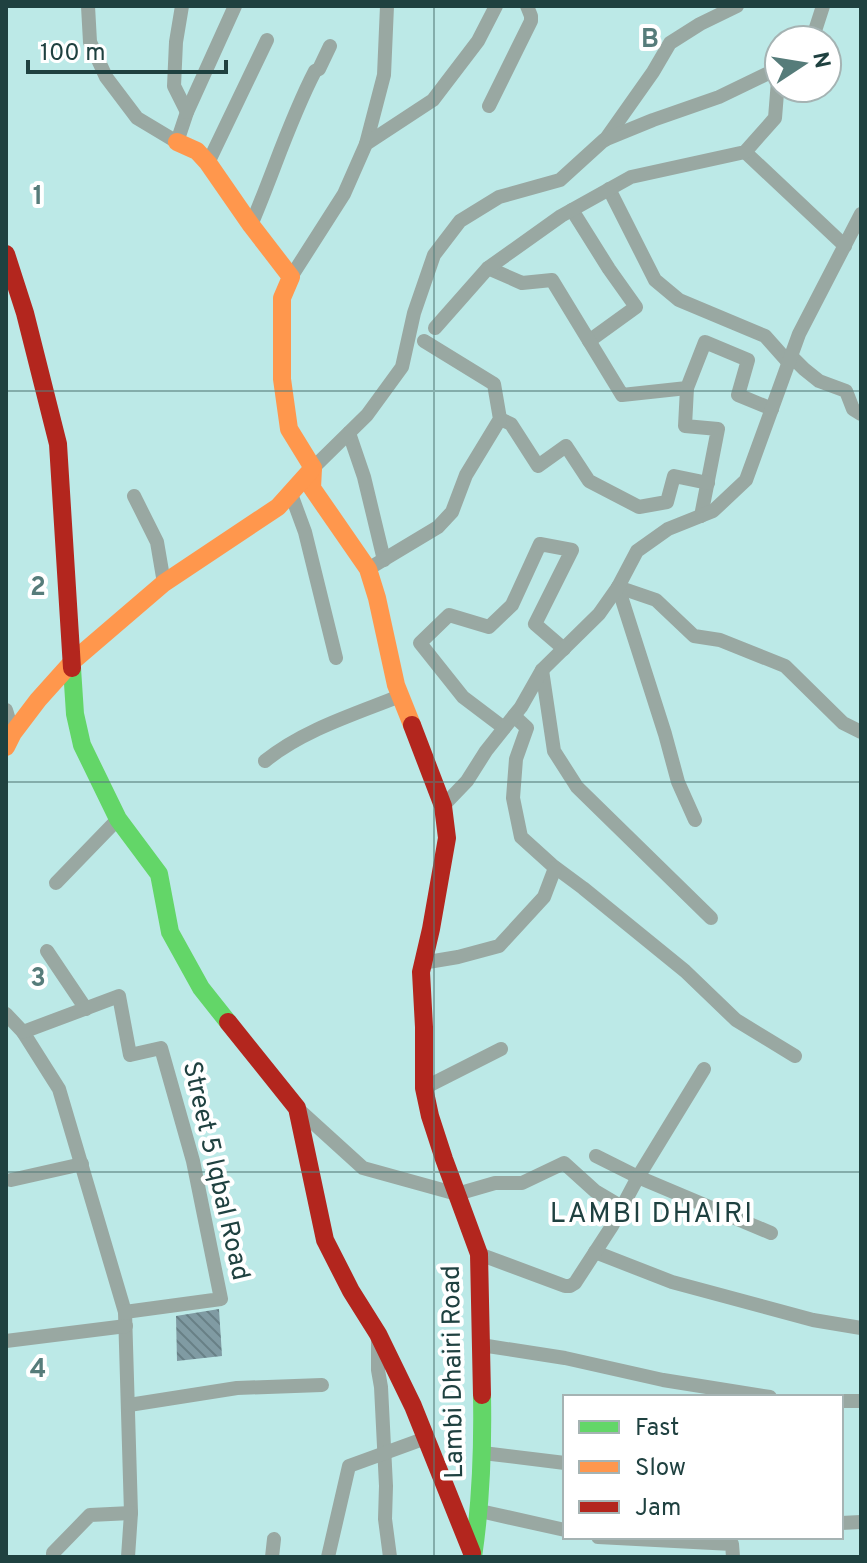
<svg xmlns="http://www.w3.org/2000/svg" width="867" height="1563" viewBox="0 0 867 1563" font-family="Overpass,sans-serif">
  <defs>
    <pattern id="building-back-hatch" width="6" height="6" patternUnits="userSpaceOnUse" patternTransform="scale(2)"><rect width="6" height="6" fill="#809ba3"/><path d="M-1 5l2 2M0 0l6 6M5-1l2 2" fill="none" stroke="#688086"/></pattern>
  </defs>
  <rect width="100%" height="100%" fill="#bce9e7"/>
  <path fill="url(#building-back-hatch)" d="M219 1309 222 1356 177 1361 176 1316Z"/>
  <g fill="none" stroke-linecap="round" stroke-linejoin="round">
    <g stroke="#99a8a2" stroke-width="14">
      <path d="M88 6 90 42 106 77 137 118 177 142 187 112 235 6"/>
      <path d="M182 6 176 42 174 86 187 112"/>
      <path d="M812 40 823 6"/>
      <path d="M489 106 531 21V16L527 6"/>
      <path d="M605 140 653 72 670 43 700 24 737 6"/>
      <path d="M366 144 384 75 387 6"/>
      <path d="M745 152 845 246"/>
      <path d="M208 163 267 40"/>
      <path d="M609 189 655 280 679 300 765 336 789 363"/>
      <path d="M572 210 609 269 636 307 589 341"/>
      <path d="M251 225C273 174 289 121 315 71L319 69 330 46"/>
      <path d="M488 268 522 283 552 280 622 395 687 388 705 342 748 360 738 395 772 409"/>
      <path d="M291 277 344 194 366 144 433 100 478 41 496 6"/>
      <path d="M435 328 488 268 561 216 631 177 745 152 775 118 779 68"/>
      <path d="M791 356 804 369 819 381 846 391 853 409 861 414"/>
      <path d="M687 388 685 426 718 429 701 516"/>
      <path d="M500 419 511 424 538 466 566 446 589 481 639 507 667 502 674 476 708 483"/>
      <path d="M349 433 364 477 384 560"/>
      <path d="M313 468 367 415 402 367 414 313 434 255 460 221 499 197 560 180 604 140 653 120 719 97 779 68"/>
      <path d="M291 494 305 532 336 658"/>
      <path d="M134 496 157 542 164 583"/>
      <path d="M368 569 438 527 452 512 466 475 500 419 494 384 424 341"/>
      <path d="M618 587 656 600 694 636 720 640 785 666 843 723 861 732"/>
      <path d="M618 587 665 734 678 782 695 820"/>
      <path d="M542 670 554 751 577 787 711 918"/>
      <path d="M6 710 13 733"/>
      <path d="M514 716 527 728 516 759 513 798 521 837 552 865 583 888 685 971 736 1020 795 1056"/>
      <path d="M504 728 463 697 420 643 449 615 489 627 512 605 540 544 572 550 535 624 564 649"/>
      <path d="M265 761C303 730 355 714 400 696"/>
      <path d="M443 806 467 781 486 751 521 707 542 670 599 614 618 587 637 551 668 529 713 511 746 480 799 334 861 214"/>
      <path d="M56 883 118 819"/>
      <path d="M47 951 86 1009"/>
      <path d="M422 963 458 957 499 946 544 897 555 868"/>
      <path d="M6 1014 23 1032 59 1089 125 1312"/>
      <path d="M23 1032 119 996 130 1055 161 1048 193 1161 221 1299 125 1312 131 1513 128 1557"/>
      <path d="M424 1088 501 1049"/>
      <path d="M298 1109 363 1168 457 1194 495 1183H522L564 1163 595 1191 622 1207"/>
      <path d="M596 1156 638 1177 771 1233"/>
      <path d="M11 1180 82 1164"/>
      <path d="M595 1252 672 1282 813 1320 861 1328"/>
      <path d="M479 1254 565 1286H570L575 1283 612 1226 638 1177 704 1069"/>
      <path d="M378 1338V1370L381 1387 386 1486 385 1519 390 1557"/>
      <path d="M6 1341 126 1326"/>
      <path d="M481 1345 565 1358 663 1380 770 1397"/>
      <path d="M841 1401H861"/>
      <path d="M129 1405 237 1388 322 1385"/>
      <path d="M483 1453 565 1463"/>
      <path d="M480 1511 565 1530"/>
      <path d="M841 1523 861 1522"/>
      <path d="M598 1537 732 1544 733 1557"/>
      <path d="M53 1557V1553L90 1515 131 1513"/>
      <path d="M272 1557 274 1539"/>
      <path d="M328 1557 349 1466 426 1438"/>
    </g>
    <g stroke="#63d668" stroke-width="18">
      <path d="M72 668 75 714 82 745 118 819 159 874 170 932 201 988 228 1022"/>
      <path d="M473 1557C481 1503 483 1450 482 1395"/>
    </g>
    <g stroke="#ff974d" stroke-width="18">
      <path d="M177 142 197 151 208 163 251 225 291 277 282 298V379L289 429 313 468 312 488 368 569 377 598 396 685 412 725"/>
      <path d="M6 747 13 733 38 700 73 661 164 583 278 507 313 468"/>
    </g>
    <g stroke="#b3261e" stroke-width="18">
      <path d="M6 254 25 313 58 444 72 668"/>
      <path d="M412 725 443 806 447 838 431 929 421 972 424 1027V1088L430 1116 444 1159 479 1254 482 1395"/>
      <path d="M228 1022 297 1108 325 1240 351 1291 378 1334 413 1406 472 1553"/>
    </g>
  </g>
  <path fill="none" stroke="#567c7a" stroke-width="2" stroke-opacity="0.55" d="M434 6V1557M6 391H861M6 782H861M6 1172H861"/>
  <g text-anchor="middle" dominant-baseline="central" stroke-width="8" stroke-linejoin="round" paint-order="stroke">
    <g font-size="26" fill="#1f4140" stroke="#fff">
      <text transform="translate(215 1171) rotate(77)">Street 5 Iqbal Road</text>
      <text transform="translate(454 1372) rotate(-91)">Lambi Dhairi Road</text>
    </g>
    <g font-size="28" letter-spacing="2" fill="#1f4140" stroke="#fff">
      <text x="652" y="1215">LAMBI DHAIRI</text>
    </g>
  </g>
  <g font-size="26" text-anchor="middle" font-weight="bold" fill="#567c7a" stroke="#fff" stroke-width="8" stroke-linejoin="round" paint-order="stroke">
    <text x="650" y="47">B</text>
    <text x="38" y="204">1</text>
    <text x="38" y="595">2</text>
    <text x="38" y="986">3</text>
    <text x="38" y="1377">4</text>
  </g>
  <rect width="867" height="1563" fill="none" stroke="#1f4140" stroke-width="16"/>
  <rect x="563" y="1395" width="280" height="144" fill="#ffffff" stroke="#a5b3b3" stroke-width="2"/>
  <rect x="579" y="1421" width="40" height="12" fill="#63d668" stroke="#a5b3b3" stroke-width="2"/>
  <text x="635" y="1435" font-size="24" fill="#1f4140">Fast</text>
  <rect x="579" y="1461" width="40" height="12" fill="#ff974d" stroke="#a5b3b3" stroke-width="2"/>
  <text x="635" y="1475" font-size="24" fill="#1f4140">Slow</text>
  <rect x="579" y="1501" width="40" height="12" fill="#b3261e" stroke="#a5b3b3" stroke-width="2"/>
  <text x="635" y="1515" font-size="24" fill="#1f4140">Jam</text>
  <g transform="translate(803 64) rotate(78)"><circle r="38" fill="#ffffff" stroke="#a5b3b3" stroke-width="2"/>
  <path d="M0-6L14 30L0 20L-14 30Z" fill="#567c7a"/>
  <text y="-12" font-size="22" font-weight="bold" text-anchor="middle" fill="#1f4140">N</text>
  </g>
  <path d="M28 60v12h198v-12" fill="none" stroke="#1f4140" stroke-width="4"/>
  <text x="40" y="60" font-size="24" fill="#1f4140" stroke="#ffffff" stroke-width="6" paint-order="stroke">100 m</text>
</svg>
